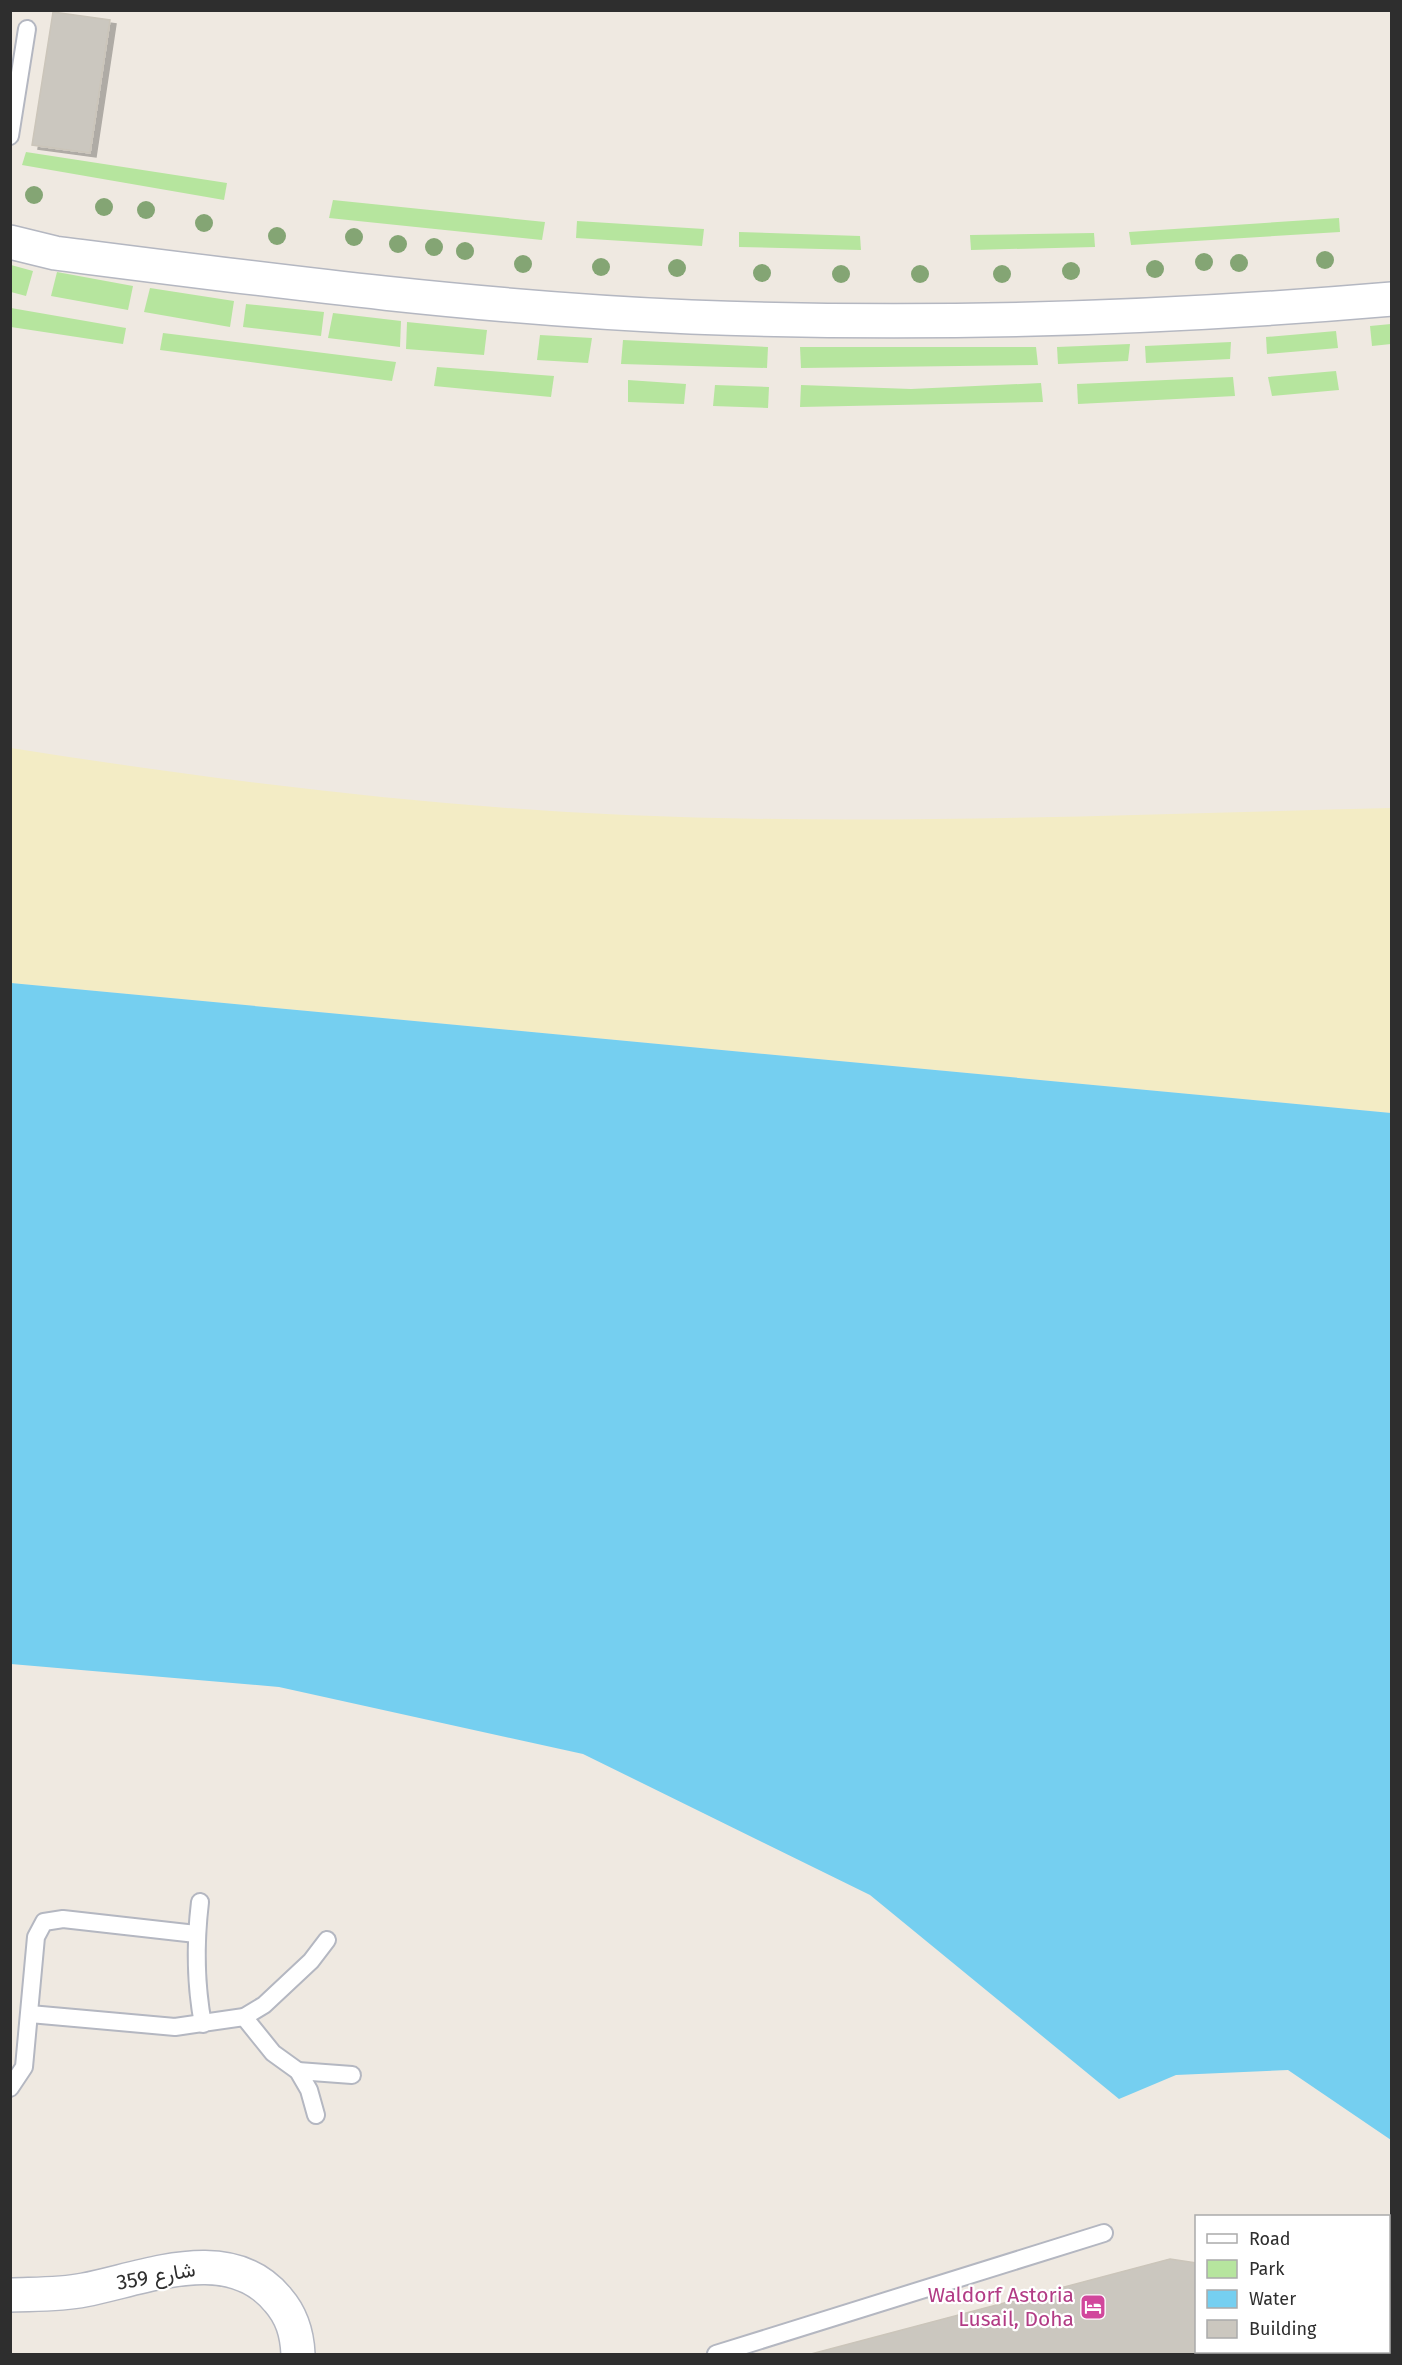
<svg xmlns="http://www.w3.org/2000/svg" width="1402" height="2365" viewBox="0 0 1402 2365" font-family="'Fira Sans',Vazirmatn,sans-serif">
  <defs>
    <filter id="shadow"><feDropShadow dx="6" dy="4" stdDeviation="0" flood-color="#0004"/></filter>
  </defs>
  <rect width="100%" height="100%" fill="#efe9e1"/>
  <g fill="#b6e59e">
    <path d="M26 152 227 183 224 200 22 165Z"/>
    <path d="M333 200 545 222 542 240 329 218Z"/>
    <path d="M1339 218 1340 232 1131 245 1129 232Z"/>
    <path d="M577 221 704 229 702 246 576 238Z"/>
    <path d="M739 232 860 236 861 250 739 247Z"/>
    <path d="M1094 233 1095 247 971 250 970 235Z"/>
    <path d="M11 265 33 271 26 296 11 292Z"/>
    <path d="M57 272 133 286 128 310 51 296Z"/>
    <path d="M150 288 234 301 230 327 144 312Z"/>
    <path d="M246 304 324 312 321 336 243 327Z"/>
    <path d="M11 308 126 328 123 344 11 327Z"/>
    <path d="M333 313 401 321 400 347 328 338Z"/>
    <path d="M407 322 487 330 484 355 406 349Z"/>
    <path d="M1391 324V344L1372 346 1370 326Z"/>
    <path d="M1336 331 1338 348 1267 354 1266 337Z"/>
    <path d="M163 333 396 362 392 381 160 350Z"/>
    <path d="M540 335 592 338 588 363 537 360Z"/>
    <path d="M623 340 768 347 767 368 621 364Z"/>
    <path d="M1231 342 1230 359 1146 363 1145 346Z"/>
    <path d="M1130 344 1128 361 1058 364 1057 347Z"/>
    <path d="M800 347H1036L1038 365 801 368Z"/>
    <path d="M437 367 554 376 551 397 434 386Z"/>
    <path d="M1336 371 1339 390 1272 396 1268 377Z"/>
    <path d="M1233 377 1235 396 1078 404 1077 384Z"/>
    <path d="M628 380 686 384 684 404 628 402Z"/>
    <path d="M1041 383 1043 402 800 407 801 385 911 389Z"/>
    <path d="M715 385 769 387 768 408 713 406Z"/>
  </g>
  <path fill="#f3ecc5" d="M11 748C215 780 419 806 626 815 881 826 1137 814 1391 808V1113L11 983Z"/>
  <path fill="#75cff0" d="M11 983 1391 1113V2140L1288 2070 1176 2075 1119 2099 870 1895 583 1754 279 1687 11 1664Z"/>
  <g fill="#cbc7bf" stroke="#cbc5ba" stroke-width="1.5" filter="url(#shadow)">
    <path d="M53 12 110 20 90 153 32 145Z"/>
    <path d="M1170 2259 1196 2263V2352H1262L1263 2354H811Z"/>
  </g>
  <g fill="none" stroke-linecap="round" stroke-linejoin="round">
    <g stroke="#b4b7c1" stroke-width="20">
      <g id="lane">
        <path d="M10 136 27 29"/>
        <path d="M200 1902C195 1944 195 1982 203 2024"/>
        <path d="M30 2014 175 2027 244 2017 264 2005 311 1961 327 1940"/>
        <path d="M244 2017 273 2053 298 2071 309 2090 316 2115"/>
        <path d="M298 2071 352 2075"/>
        <path d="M10 2088 24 2067 36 1937 44 1922 63 1919 196 1934"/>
        <path d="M716 2354 1104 2233"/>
      </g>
    </g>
    <g stroke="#b4b7c1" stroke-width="36">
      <g id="street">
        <path d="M10 242 55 253C266 280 478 308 691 317 925 326 1159 319 1392 299"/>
        <path d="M10 2295C34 2294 60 2295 84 2290 146 2278 230 2241 278 2300 292 2316 297 2333 298 2354"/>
      </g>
    </g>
    <use href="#lane" stroke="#fff" stroke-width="16"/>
    <use href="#street" stroke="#fff" stroke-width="33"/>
  </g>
  <g fill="#84a574">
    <circle cx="34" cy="195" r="9"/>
    <circle cx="104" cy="207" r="9"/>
    <circle cx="146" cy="210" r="9"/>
    <circle cx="204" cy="223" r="9"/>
    <circle cx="277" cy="236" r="9"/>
    <circle cx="354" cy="237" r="9"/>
    <circle cx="398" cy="244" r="9"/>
    <circle cx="434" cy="247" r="9"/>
    <circle cx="465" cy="251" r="9"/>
    <circle cx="1325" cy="260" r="9"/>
    <circle cx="1204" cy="262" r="9"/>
    <circle cx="1239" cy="263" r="9"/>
    <circle cx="523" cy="264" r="9"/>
    <circle cx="601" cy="267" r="9"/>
    <circle cx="677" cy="268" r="9"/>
    <circle cx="1155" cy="269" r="9"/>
    <circle cx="1071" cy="271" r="9"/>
    <circle cx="762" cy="273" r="9"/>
    <circle cx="841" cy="274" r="9"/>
    <circle cx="920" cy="274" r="9"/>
    <circle cx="1002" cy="274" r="9"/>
  </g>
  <defs>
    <g id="hotel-square" transform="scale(1.35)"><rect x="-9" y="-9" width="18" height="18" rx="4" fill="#d1479c" stroke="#fff"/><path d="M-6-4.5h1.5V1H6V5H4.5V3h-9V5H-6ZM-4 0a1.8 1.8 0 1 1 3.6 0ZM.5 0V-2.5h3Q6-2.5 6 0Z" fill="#fff"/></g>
  </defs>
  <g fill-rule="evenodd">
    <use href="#hotel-square" x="1093" y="2307"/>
  </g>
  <g text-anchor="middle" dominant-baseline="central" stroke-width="4.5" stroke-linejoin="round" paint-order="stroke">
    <g font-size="21" fill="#2e2e2e" stroke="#fff">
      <text transform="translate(156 2276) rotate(-10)">شارع 359</text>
    </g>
    <g font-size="21" fill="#b23c85" stroke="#fff" text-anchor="end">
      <text x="1074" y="2295">Waldorf Astoria<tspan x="1074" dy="24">Lusail, Doha</tspan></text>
    </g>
  </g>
  <rect width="1402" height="2365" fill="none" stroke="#2e2e2e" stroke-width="24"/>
  <rect x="1195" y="2215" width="195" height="138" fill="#ffffff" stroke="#ababab" stroke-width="1.5"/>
  <rect x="1207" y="2234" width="30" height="9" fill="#ffffff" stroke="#ababab" stroke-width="1.5"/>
  <text x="1249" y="2245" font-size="18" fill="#2e2e2e">Road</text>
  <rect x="1207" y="2260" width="30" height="18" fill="#b6e59e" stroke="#ababab" stroke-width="1.5"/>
  <text x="1249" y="2275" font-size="18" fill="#2e2e2e">Park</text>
  <rect x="1207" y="2290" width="30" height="18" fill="#75cff0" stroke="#ababab" stroke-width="1.5"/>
  <text x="1249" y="2305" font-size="18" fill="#2e2e2e">Water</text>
  <rect x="1207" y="2320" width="30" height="18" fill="#cbc7bf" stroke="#ababab" stroke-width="1.5"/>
  <text x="1249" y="2335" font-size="18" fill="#2e2e2e">Building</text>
</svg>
